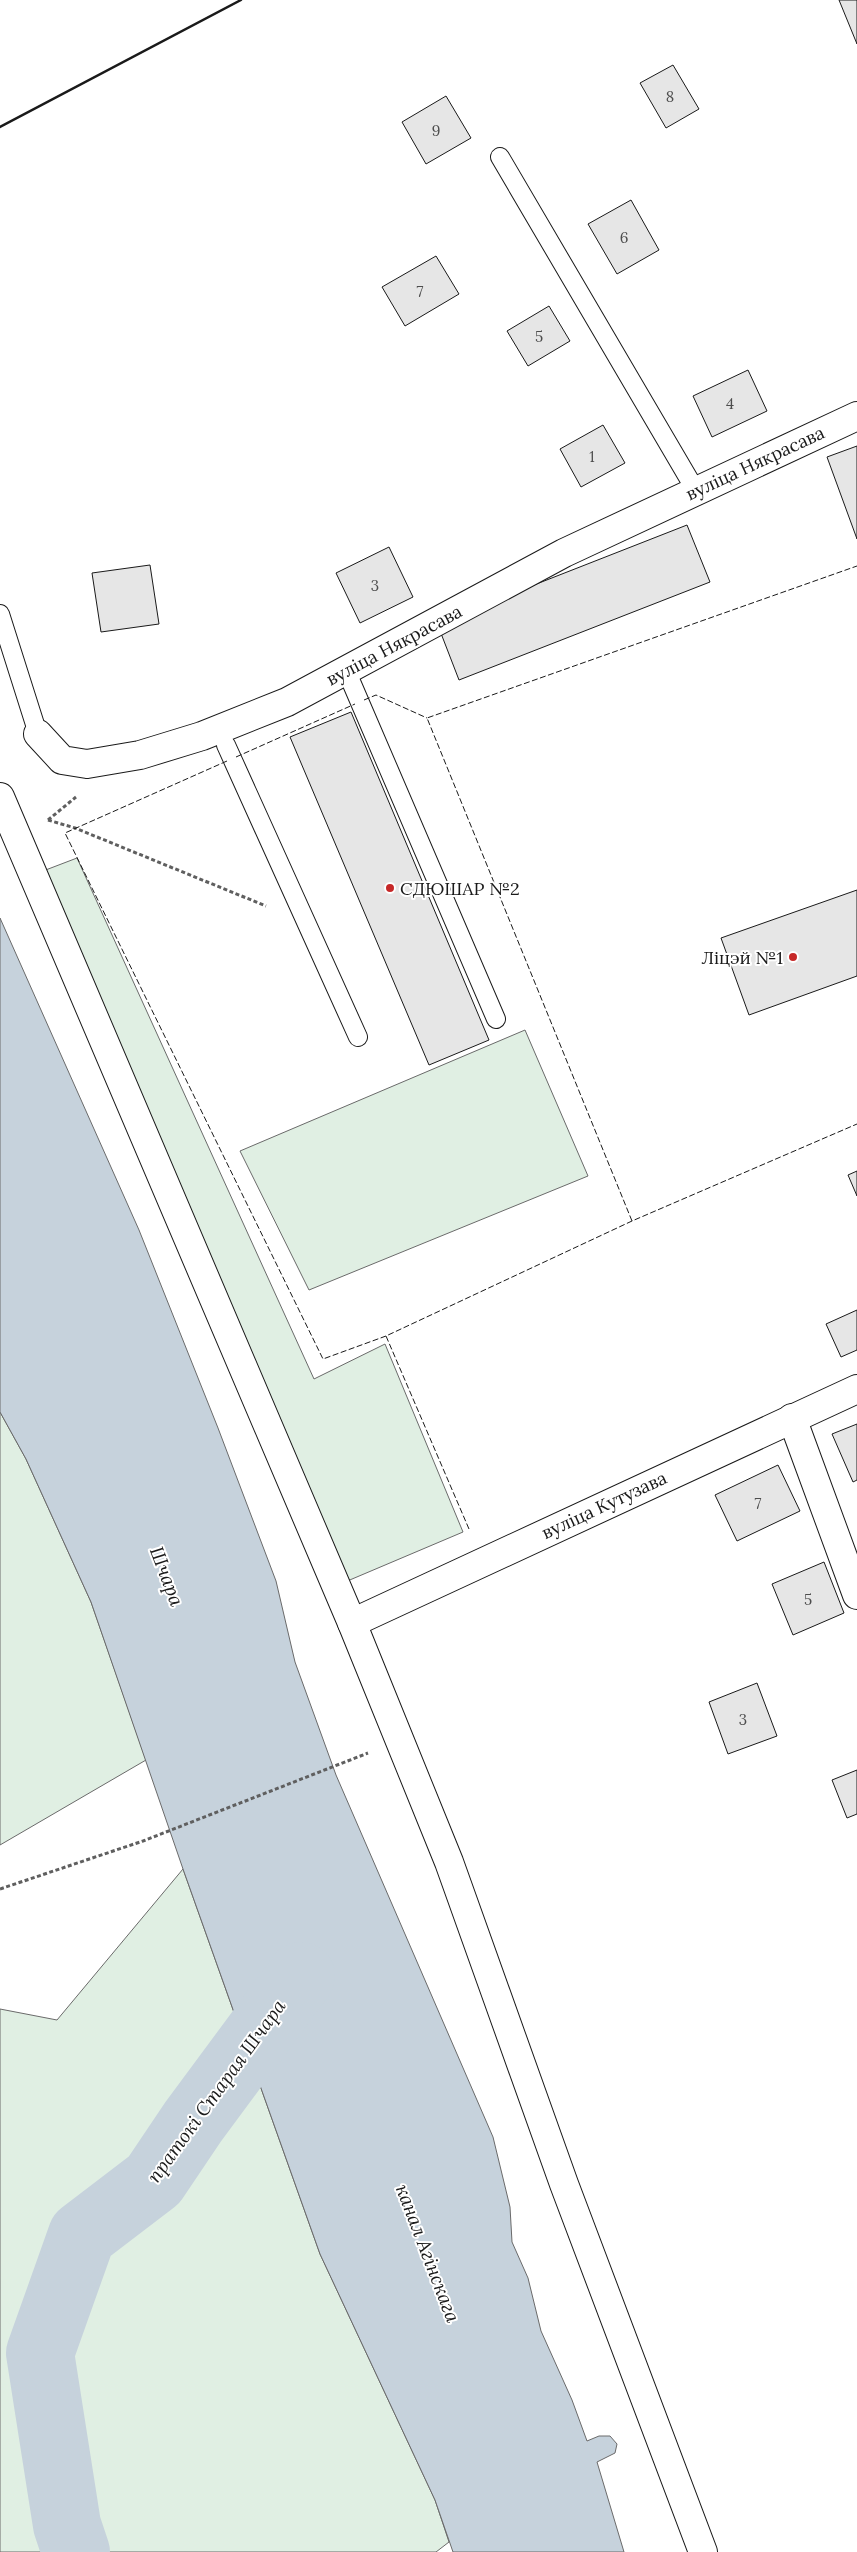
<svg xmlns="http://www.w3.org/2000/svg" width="857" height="2552" viewBox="0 0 857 2552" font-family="Lora,serif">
  <rect width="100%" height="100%" fill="#fff"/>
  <g fill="#e0efe3" stroke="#6a6a6a">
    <path d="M77 858 314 1379 385 1344 463 1532 345 1582 43 871Z"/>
    <path d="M525 1030 588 1176 309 1290 240 1151Z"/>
    <path d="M0 1412 26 1459 91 1602 146 1760 0 1845Z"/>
    <path d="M183 1869 320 2254 435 2500 449 2542 436 2552H0V2009L57 2020Z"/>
  </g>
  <path fill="#c6d2dc" stroke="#6a6a6a" d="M0 918 139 1230 218 1428 276 1581 295 1662 336 1775 493 2137 510 2207 512 2242 528 2278 541 2331 572 2400 587 2441 599 2436H610L617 2444 615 2453 597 2462 624 2552H453L435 2500 320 2254 183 1869 91 1602 26 1459 0 1412Z"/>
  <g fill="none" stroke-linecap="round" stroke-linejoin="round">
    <path stroke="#c6d2dc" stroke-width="68" d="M76 2552 67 2525 40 2353 82 2235 154 2180 193 2122 301 1976"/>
  </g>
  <g fill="#e6e6e6" stroke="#1a1a1a">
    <path d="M839 0H857V44Z"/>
    <path d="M673 65 699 109 666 128 640 83Z"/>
    <path d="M446 96 471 138 426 164 402 122Z"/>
    <path d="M631 200 659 250 617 274 588 224Z"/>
    <path d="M436 256 459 294 405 326 382 287Z"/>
    <path d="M549 306 570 341 528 366 507 331Z"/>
    <path d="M748 370 767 411 712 437 693 396Z"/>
    <path d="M603 425 625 463 581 487 560 449Z"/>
    <path d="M857 446V539L827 457Z"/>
    <path d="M687 525 710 582 459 680 437 623Z"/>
    <path d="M389 547 413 597 360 623 336 573Z"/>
    <path d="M150 565 159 624 101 632 92 573Z"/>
    <path d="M351 712 489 1040 429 1065 290 737Z"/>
    <path d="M857 890V976L749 1015 721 938Z"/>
    <path d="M857 1171V1196L848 1175Z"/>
    <path d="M857 1310V1350L841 1357 826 1324Z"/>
    <path d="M857 1424V1480L853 1482 832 1434Z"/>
    <path d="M778 1465 800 1511 737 1541 715 1495Z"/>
    <path d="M824 1562 844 1613 793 1635 772 1584Z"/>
    <path d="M757 1683 777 1736 728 1754 709 1702Z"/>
    <path d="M857 1770V1814L847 1818 832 1780Z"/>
  </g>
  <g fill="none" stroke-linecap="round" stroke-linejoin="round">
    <g stroke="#1a1a1a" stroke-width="20">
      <g id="lane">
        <path d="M500 157 696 491"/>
        <path d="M0 614 38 734"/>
        <path d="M346 670 496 1019"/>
        <path d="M226 745 358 1037"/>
      </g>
    </g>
    <g stroke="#1a1a1a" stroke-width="30">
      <g id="street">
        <path d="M38 734 62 760 87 764 140 755 202 736 287 702 564 553 857 416"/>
        <path d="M0 797 352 1623 449 1862 564 2184 703 2552"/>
        <path d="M792 1418 857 1595"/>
        <path d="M352 1623 857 1389"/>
      </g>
    </g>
    <g stroke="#5f5f5f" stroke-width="3" stroke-dasharray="4 2.5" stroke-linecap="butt">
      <path d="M48 820 75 828 266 906"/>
      <path d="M48 820 76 797"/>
      <path d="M0 1889 143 1841 368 1753"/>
    </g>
    <use href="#lane" stroke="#fff" stroke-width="18"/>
    <use href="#street" stroke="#fff" stroke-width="28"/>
    <g stroke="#1a1a1a" stroke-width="1" stroke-dasharray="6 2.5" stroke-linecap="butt">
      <path d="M364 700 376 695 427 718"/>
      <path d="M236 757 355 704"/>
      <path d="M227 761 65 833 323 1359 386 1336"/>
      <path d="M632 1221 427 718 857 566"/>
      <path d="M469 1529 386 1336 632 1221 857 1124"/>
    </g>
    <path stroke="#1a1a1a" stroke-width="2.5" d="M0 127 241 0"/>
  </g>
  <g fill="#c62828" stroke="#fff" stroke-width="2">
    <circle cx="390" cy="888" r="5"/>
    <circle cx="793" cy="957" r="5"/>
  </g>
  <g text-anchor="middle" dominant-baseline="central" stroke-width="4" stroke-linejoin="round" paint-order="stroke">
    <g font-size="15" fill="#4d4d4d">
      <text x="670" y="96">8</text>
      <text x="436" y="130">9</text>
      <text x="624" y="237">6</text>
      <text x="420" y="291">7</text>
      <text x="539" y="336">5</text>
      <text x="730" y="403">4</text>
      <text x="592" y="456">1</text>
      <text x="375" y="585">3</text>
      <text x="758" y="1503">7</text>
      <text x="808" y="1599">5</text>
      <text x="743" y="1719">3</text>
    </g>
    <g font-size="18" fill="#1a1a1a" stroke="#fff">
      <text transform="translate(755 463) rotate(-25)">вуліца Някрасава</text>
      <text transform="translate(394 645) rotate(-28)">вуліца Някрасава</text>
      <text transform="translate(604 1505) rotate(-25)">вуліца Кутузава</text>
    </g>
    <g font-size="18" fill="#1a1a1a" stroke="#fff" text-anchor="start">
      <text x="400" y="888">СДЮШАР №2</text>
      <text x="783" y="957" text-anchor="end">Ліцэй №1</text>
    </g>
    <g font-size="19" font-style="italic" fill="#1a1a1a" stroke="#fff">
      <text transform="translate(167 1576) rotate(69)">Шчара</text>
      <text transform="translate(216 2091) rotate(-54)">пратокі Старая Шчара</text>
      <text transform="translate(428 2253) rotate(69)">канал Агінскага</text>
    </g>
  </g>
</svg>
